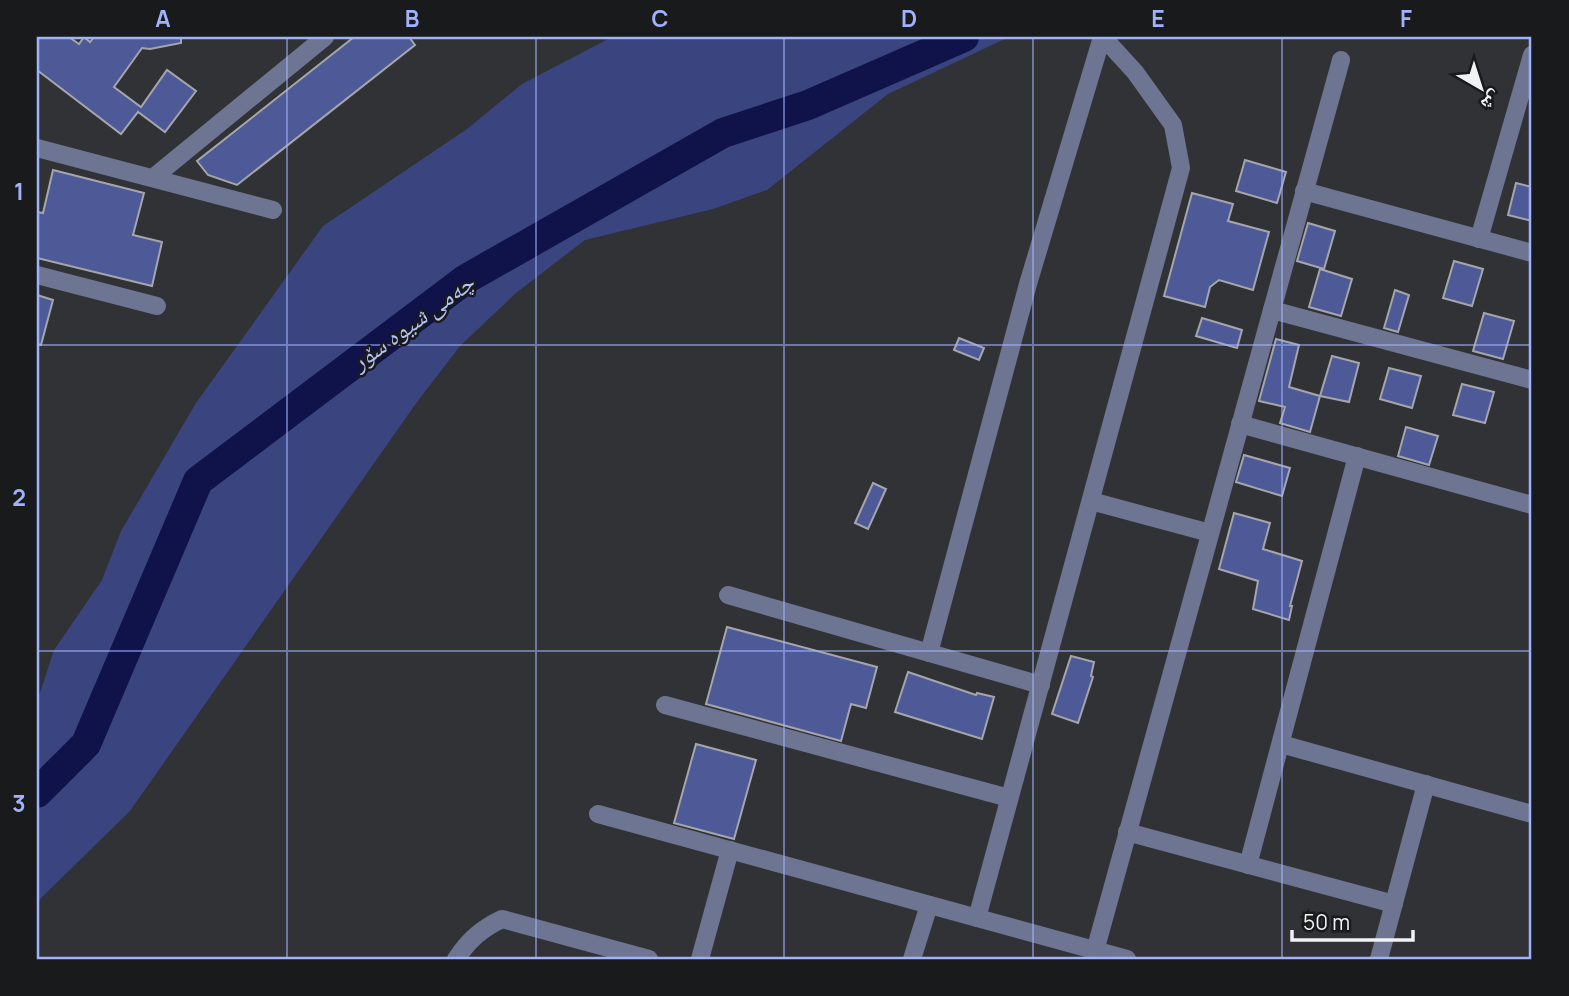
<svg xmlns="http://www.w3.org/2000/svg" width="1569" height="996" viewBox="0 0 1569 996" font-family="Manrope,'Noto Naskh Arabic',sans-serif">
  <rect width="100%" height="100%" fill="#303236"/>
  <path fill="#3a447e" d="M612 37H1009L888 94 767 190 713 209 585 240 516 293 460 346 417 402 130 811 37 902V702L54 650 102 580 121 531 196 403 323 226 467 129 522 84Z"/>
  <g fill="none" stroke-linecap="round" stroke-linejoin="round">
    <path stroke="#10124a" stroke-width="30" d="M37 793 86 744 198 481 466 279 723 133 808 105 964 37"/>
  </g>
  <g fill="#4e5a98" stroke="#a5a6ac" stroke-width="2">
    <path d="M37 37H69L79 44 84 37 90 42 94 37H181V43L150 49 142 48 114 87 141 107 167 70 196 91 165 132 138 112 121 134 37 70Z"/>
    <path d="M354 37H409L415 45 237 185 208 175 197 161Z"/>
    <path d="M1245 160 1286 172 1277 203 1236 191Z"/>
    <path d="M53 170 144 193 133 235 162 242 152 286 37 258V212L43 213Z"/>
    <path d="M1516 183 1532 187V221L1508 215Z"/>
    <path d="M1192 193 1233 204 1228 221 1269 232 1253 290 1219 280 1210 287 1205 307 1164 296Z"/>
    <path d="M1308 223 1335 231 1324 269 1297 261Z"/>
    <path d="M1454 261 1483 269 1472 306 1443 298Z"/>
    <path d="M1320 269 1352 279 1341 316 1309 307Z"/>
    <path d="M1395 290 1409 295 1398 332 1384 328Z"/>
    <path d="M37 295 53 300 41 345 37 344Z"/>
    <path d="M1484 313 1514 321 1503 359 1473 351Z"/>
    <path d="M1202 318 1242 330 1237 348 1196 336Z"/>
    <path d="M959 338 984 348 979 360 954 350Z"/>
    <path d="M1276 339 1299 345 1289 387 1320 396 1310 432 1280 423 1285 407 1259 401Z"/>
    <path d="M1332 356 1359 363 1349 402 1320 396Z"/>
    <path d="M1389 368 1421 376 1412 408 1380 399Z"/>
    <path d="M1462 384 1494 392 1485 423 1453 415Z"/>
    <path d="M1406 427 1438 436 1429 465 1398 456Z"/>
    <path d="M1244 455 1290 468 1282 496 1236 482Z"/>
    <path d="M873 483 886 489 868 529 855 523Z"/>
    <path d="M1234 513 1270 523 1263 549 1302 561 1290 606H1292L1289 620 1253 609 1258 581 1219 569Z"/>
    <path d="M727 627 877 667 866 708 851 704 841 741 706 704Z"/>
    <path d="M1071 656 1094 662 1091 676 1093 677 1078 723 1052 714Z"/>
    <path d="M908 672 976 695 977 693 994 697 982 739 895 712Z"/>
    <path d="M696 744 756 760 734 839 674 823Z"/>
  </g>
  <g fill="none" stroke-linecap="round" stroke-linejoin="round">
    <g stroke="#6e7592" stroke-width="18">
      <path d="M37 148 273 210"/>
      <path d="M154 177 325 37"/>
      <path d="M1304 191 1532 253"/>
      <path d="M1479 239 1532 55"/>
      <path d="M37 275 157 306"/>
      <path d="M1272 310 1532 380"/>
      <path d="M1240 424 1532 505"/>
      <path d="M1091 501 1210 533"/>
      <path d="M728 595 1041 685"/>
      <path d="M929 653 1028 284 1102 37"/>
      <path d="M665 705 1009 798"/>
      <path d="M1281 744 1532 814"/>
      <path d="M598 814 1127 959"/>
      <path d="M1127 832 1394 904"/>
      <path d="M1248 865 1357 456"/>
      <path d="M977 918 1181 168 1173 125 1135 72 1103 37"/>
      <path d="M1095 951 1341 60"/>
      <path d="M456 959C469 940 481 929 502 919L649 959"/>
      <path d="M700 959 730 850"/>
      <path d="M912 959 929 905"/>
      <path d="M1379 959 1426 784"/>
    </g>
  </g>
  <path fill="none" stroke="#a1b2fd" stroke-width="2" stroke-opacity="0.55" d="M287 37V959M536 37V959M784 37V959M1033 37V959M1282 37V959M37 345H1532M37 651H1532"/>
  <g text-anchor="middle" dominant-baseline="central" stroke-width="5" stroke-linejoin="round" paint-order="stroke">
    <g font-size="24" font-style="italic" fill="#b3c1f8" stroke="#191a1c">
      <text transform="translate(412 321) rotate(-36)">چەمی شیوە سۆر</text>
    </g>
  </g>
  <rect width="1569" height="996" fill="none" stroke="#191a1c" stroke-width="77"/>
  <g transform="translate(1481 88) rotate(141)" stroke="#191a1c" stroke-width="5" paint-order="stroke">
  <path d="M0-5L12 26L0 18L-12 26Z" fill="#f2f2f5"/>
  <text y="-10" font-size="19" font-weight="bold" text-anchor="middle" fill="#f2f2f5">ش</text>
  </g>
  <path d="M1292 930v10h121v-10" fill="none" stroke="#f2f2f5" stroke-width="3.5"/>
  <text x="1303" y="930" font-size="21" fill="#f2f2f5" stroke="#191a1c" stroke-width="5" paint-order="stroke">50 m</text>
  <rect x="38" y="38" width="1492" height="920" fill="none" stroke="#a1b2fd" stroke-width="2.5"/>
  <g font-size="23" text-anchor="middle" font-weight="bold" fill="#a1b2fd">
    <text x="163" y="27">A</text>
    <text x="412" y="27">B</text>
    <text x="660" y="27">C</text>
    <text x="909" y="27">D</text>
    <text x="1158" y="27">E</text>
    <text x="1406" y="27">F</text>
    <text x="19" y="200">1</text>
    <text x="19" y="506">2</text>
    <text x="19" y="812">3</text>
  </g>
</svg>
